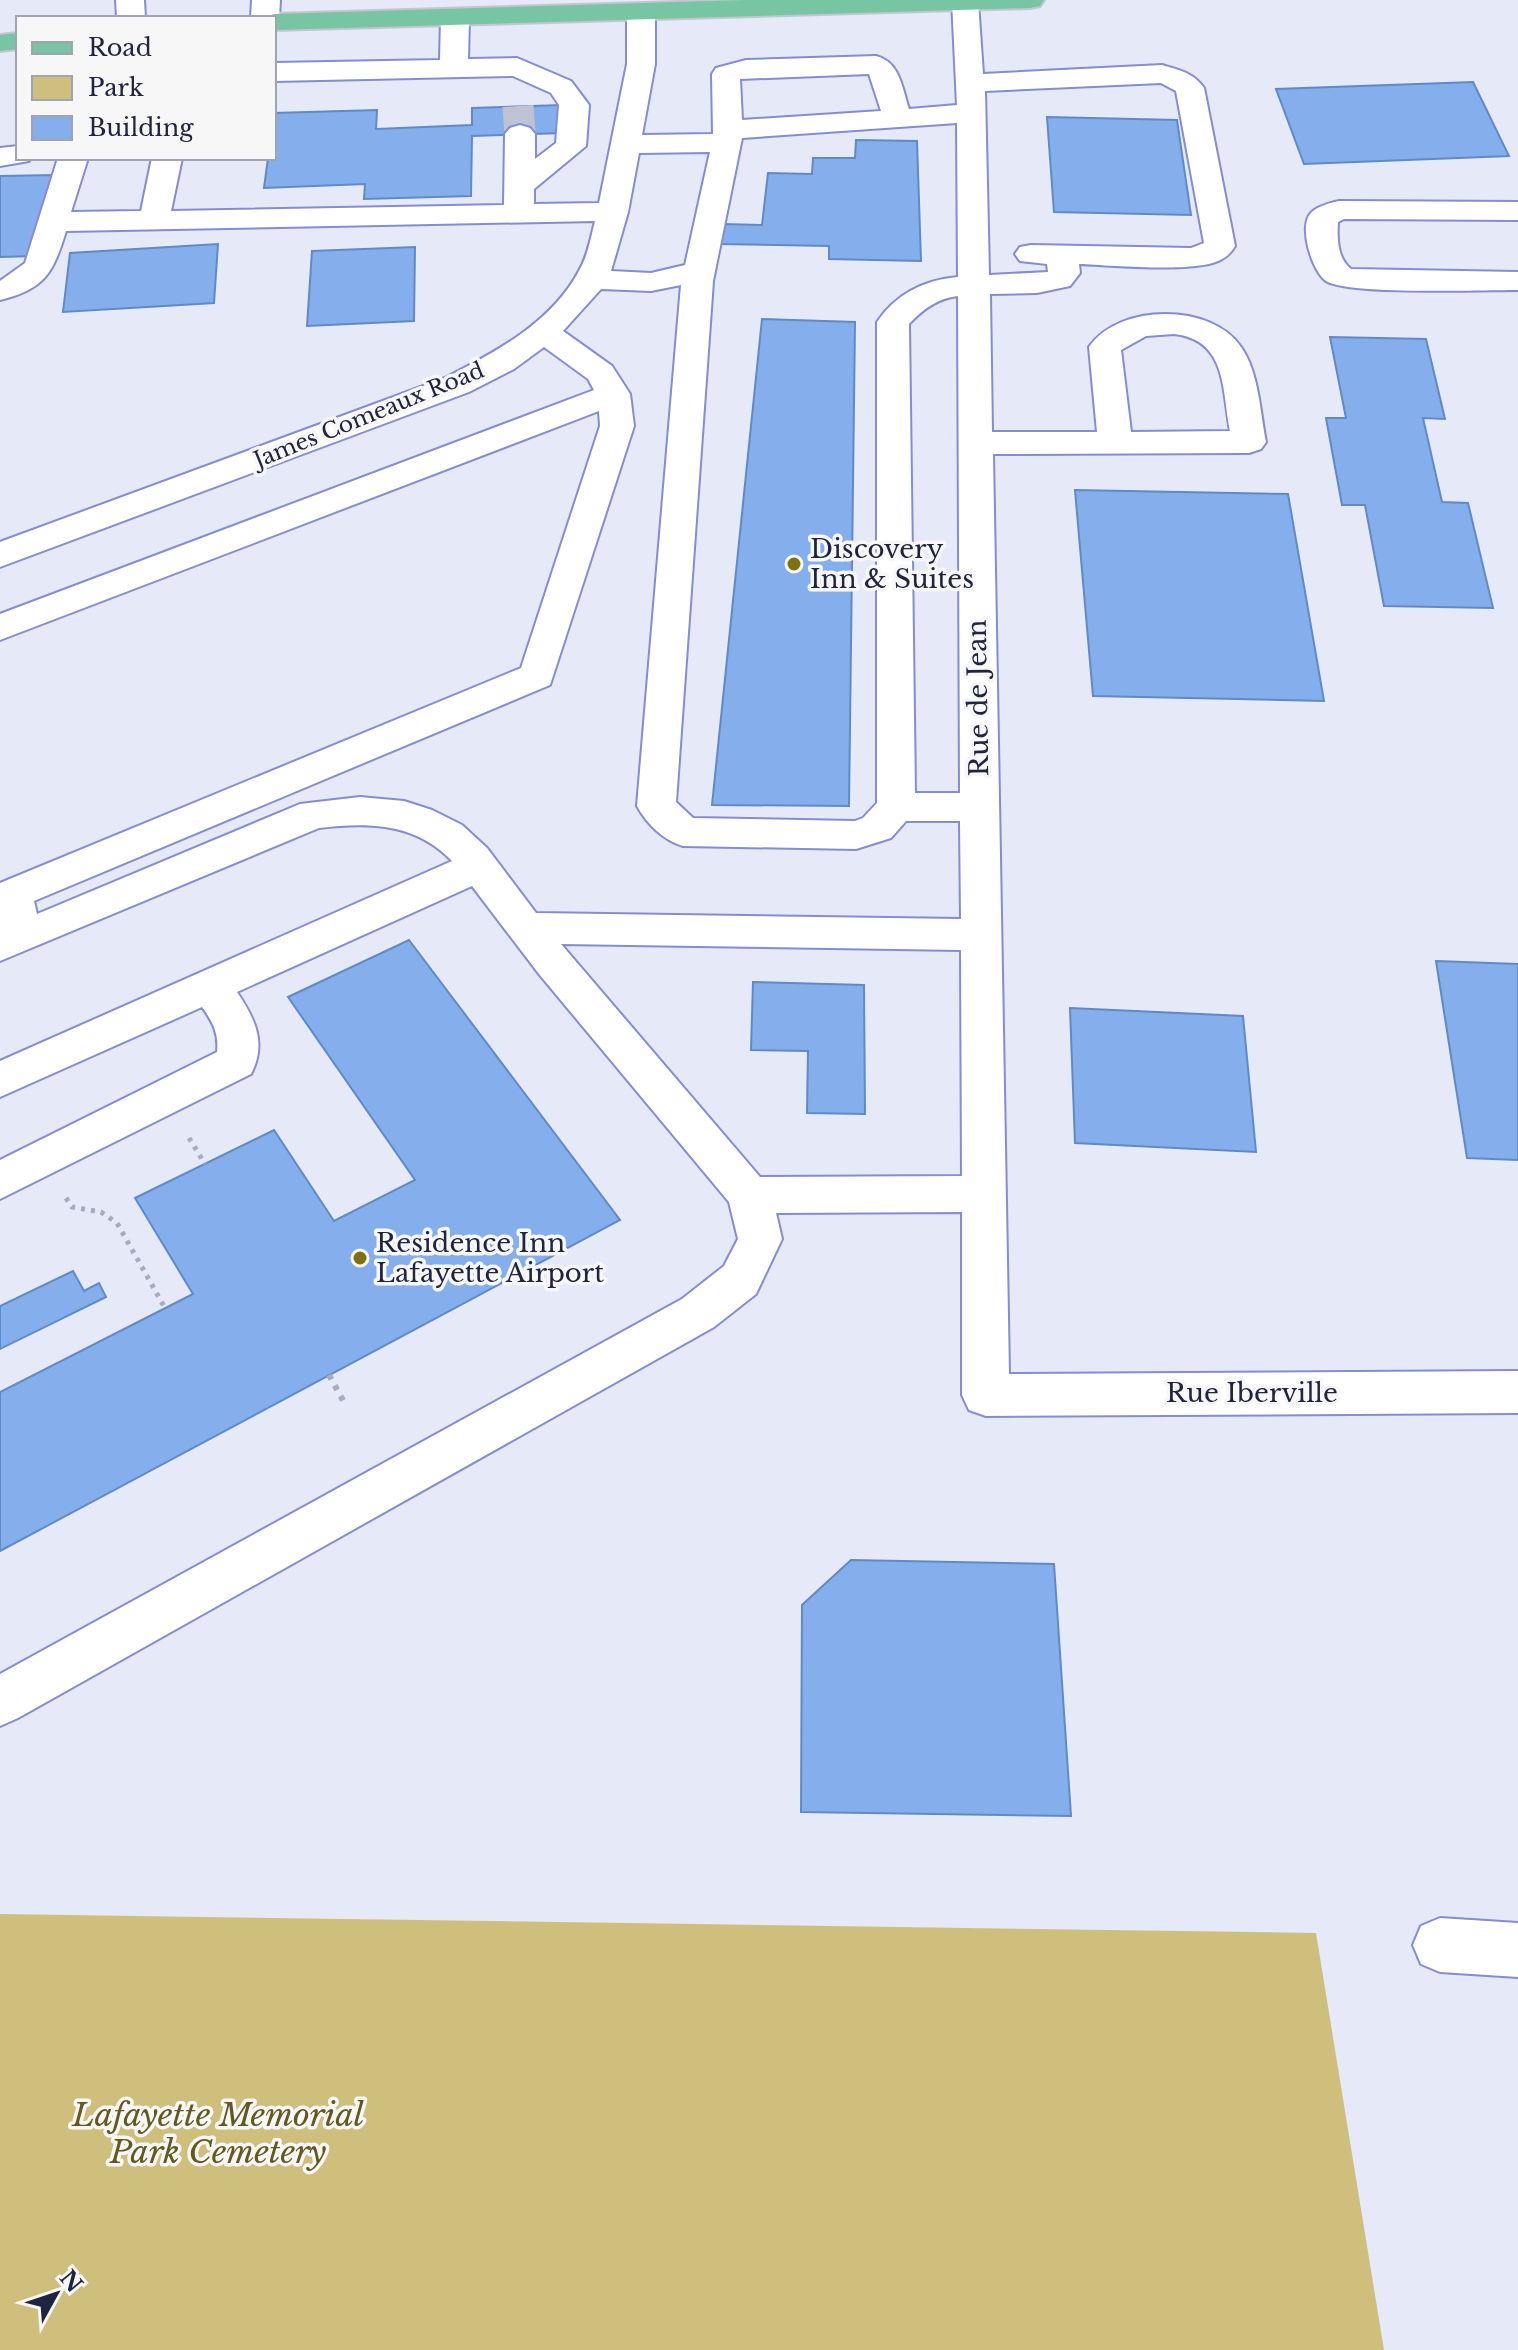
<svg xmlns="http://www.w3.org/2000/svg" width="1518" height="2350" viewBox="0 0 1518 2350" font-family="'Libre Baskerville',serif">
  <rect width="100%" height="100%" fill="#e6e9f8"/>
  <path fill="#cec07c" d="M0 1914 1316 1933 1384 2350H0Z"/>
  <g fill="#85afec" stroke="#608ac7" stroke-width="2">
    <path d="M1473 82 1509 156 1304 164 1276 89Z"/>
    <path d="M562 105 563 133 472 136 471 196 364 199 365 184 264 188 268 158H274V113L377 110 376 129 472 125V108Z"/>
    <path d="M1047 117 1177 120 1191 215 1054 212Z"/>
    <path d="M856 140 917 141 921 261 829 259V246L720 244 722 224 762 225 768 173 812 174 813 158H855Z"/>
    <path d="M56 175 35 256 0 257V176Z"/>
    <path d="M218 244 214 303 63 312 70 253Z"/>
    <path d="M415 247 414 321 307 326 312 251Z"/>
    <path d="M762 319 855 322 849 806 712 805Z"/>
    <path d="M1330 337 1426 339 1445 419 1423 418 1442 502 1468 503 1493 608 1384 606 1365 505H1342L1326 418H1346Z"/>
    <path d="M1075 490 1288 494 1324 701 1093 696Z"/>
    <path d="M409 940 620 1220 0 1551V1392L193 1294 135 1198 274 1130 334 1221 415 1180 288 997Z"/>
    <path d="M1436 961 1518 964V1160L1467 1158Z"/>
    <path d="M753 982 864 985 865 1114 807 1113 808 1051 751 1050Z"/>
    <path d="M1070 1008 1243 1016 1256 1152 1075 1143Z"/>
    <path d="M73 1271 84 1291 99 1283 106 1297 0 1349V1306Z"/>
    <path d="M851 1560 1054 1564 1071 1816 801 1812 802 1605Z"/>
  </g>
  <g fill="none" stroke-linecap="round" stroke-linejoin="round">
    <path stroke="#bfc2d3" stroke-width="31" stroke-dasharray="31 16" stroke-linecap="butt" d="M518 106 520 134"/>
    <g stroke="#848cd3" stroke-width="4">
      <g id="minor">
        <path d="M116 0H144L145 18H117Z"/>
        <path d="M252 0H280L279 18 275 24 274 18H251Z"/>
        <path d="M952 0 978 2 983 74 1162 65C1179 70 1194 73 1204 88L1235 246C1232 251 1228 256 1222 259 1198 274 1110 265 1079 264L1080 273 1070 286 1037 293 990 294 992 432H1097L1089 347C1119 303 1212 303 1241 347 1259 373 1260 412 1266 442L1261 449 1249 453 993 454 1009 1374 1518 1371V1413L986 1416 969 1410 962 1395V1212L776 1213 782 1239 756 1294 714 1327 18 1718 0 1726V1674L682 1299 724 1266 738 1239 729 1202 539 974 472 886 237 992C255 1019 267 1043 251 1074L0 1199V1160L217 1052C219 1034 213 1022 202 1007L0 1097V1061L452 861C416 823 369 822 319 828L0 961V883L521 668 600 426 599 411 0 640V614L594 390 588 379 544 347 514 369 469 392 0 567V542L445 378C496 352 553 322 580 269 588 255 591 237 595 221L66 231C53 273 45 289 0 300V281L25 263 58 158H88L71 212 141 211 152 158H182L171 211 504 205 505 134 510 128 520 125 530 128 535 134V159L556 143 559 105 551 93 513 76 274 81V63L440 60 441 18 445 12 455 10 465 12 469 18 468 59 517 58 571 81 589 105 586 146 534 189V204L599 203 627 64V13L631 7 641 5 651 7 655 13V64L642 135 713 134 712 74 716 68 746 60 876 56C900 62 902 88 909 109L957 105ZM869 74 881 111 742 120 740 79ZM1161 83 1176 91 1204 243 1191 248 1031 245 1020 247 1015 254 1020 261 1047 264 1048 272 989 275 985 91ZM957 123 958 277C924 280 896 294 877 322V803L863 818 855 821 693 818 676 802 713 281 742 138ZM710 152 685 265 651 273 611 271 628 212 639 153ZM681 285 637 806C647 824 663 840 683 846L856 849 891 838 906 821H960L961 919 536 913 487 848 462 825 432 810 404 801 360 797 300 804 37 914 34 901 550 685 634 426 630 394 612 366 563 331 601 289 651 291ZM958 296 960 793H915L909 324C923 309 938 298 958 296ZM1174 334C1227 340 1222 389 1230 431L1131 432 1121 350 1146 336ZM561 944 961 950 962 1176 760 1177Z"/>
        <path d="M18 146V158H31L29 161 0 166V148Z"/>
        <path d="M1339 201 1518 202V220L1344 219 1338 222C1337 238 1337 258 1351 269L1518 272V290C1484 290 1348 295 1326 281 1312 271 1298 226 1311 213 1317 206 1330 203 1339 201Z"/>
        <path d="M1440 1918 1518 1923V1977L1440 1972 1421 1964 1413 1945 1421 1926Z"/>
      </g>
    </g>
    <g stroke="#c5c6cd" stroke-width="4">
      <g id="major">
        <path d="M745 0H1044L1040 6 1030 8 274 30V18H263L274 14Z"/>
        <path d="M18 33V49L0 51V35Z"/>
      </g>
    </g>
    <g stroke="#a8abbe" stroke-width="5" stroke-dasharray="4 6" stroke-linecap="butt">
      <path d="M189 1138 205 1164"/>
      <path d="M66 1198 72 1207 101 1212 117 1223 165 1308"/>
    </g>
    <path stroke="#a8abbe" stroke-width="6" stroke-dasharray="5 7" stroke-linecap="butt" d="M329 1375 345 1404"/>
    <use href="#minor" fill="#fff" fill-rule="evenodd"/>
    <use href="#major" fill="#77c5a3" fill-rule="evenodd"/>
  </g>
  <g fill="#81700f" stroke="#f7f7f7" stroke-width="3">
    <circle cx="794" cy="564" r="8"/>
    <circle cx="360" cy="1258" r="8"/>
  </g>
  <g text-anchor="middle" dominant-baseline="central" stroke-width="7" stroke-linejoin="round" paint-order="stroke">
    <g font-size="22" fill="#212440" stroke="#f7f7f7">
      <text transform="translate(369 415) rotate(-22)">James Comeaux Road</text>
    </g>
    <g font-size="26" fill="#212440" stroke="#f7f7f7" text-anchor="start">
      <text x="810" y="549">Discovery<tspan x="810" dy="30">Inn &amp; Suites</tspan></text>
      <text x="376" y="1243">Residence Inn<tspan x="376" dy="30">Lafayette Airport</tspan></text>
    </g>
    <g font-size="26" fill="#212440" stroke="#f7f7f7">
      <text transform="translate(978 698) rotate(-91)">Rue de Jean</text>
      <text x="1252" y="1393">Rue Iberville</text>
    </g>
    <g font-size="32" font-style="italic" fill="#63581e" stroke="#f7f7f7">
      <text x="218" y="2115">Lafayette Memorial<tspan x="218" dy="37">Park Cemetery</tspan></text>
    </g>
  </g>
  <rect x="16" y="16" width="260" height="144" fill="#f7f7f7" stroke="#a1a3ae" stroke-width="2"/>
  <rect x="32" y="42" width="40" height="12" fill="#77c5a3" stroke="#a1a3ae" stroke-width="2"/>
  <text x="88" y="56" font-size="24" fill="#212440">Road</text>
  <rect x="32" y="76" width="40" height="24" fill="#cec07c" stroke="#a1a3ae" stroke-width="2"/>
  <text x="88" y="96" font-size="24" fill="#212440">Park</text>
  <rect x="32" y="116" width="40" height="24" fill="#85afec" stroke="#a1a3ae" stroke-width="2"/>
  <text x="88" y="136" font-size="24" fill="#212440">Building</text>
  <g transform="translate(56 2294) rotate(50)" stroke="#f7f7f7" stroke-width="6" paint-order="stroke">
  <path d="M0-6L14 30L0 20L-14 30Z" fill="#212440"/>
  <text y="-12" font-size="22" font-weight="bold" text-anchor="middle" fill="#212440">N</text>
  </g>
</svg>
